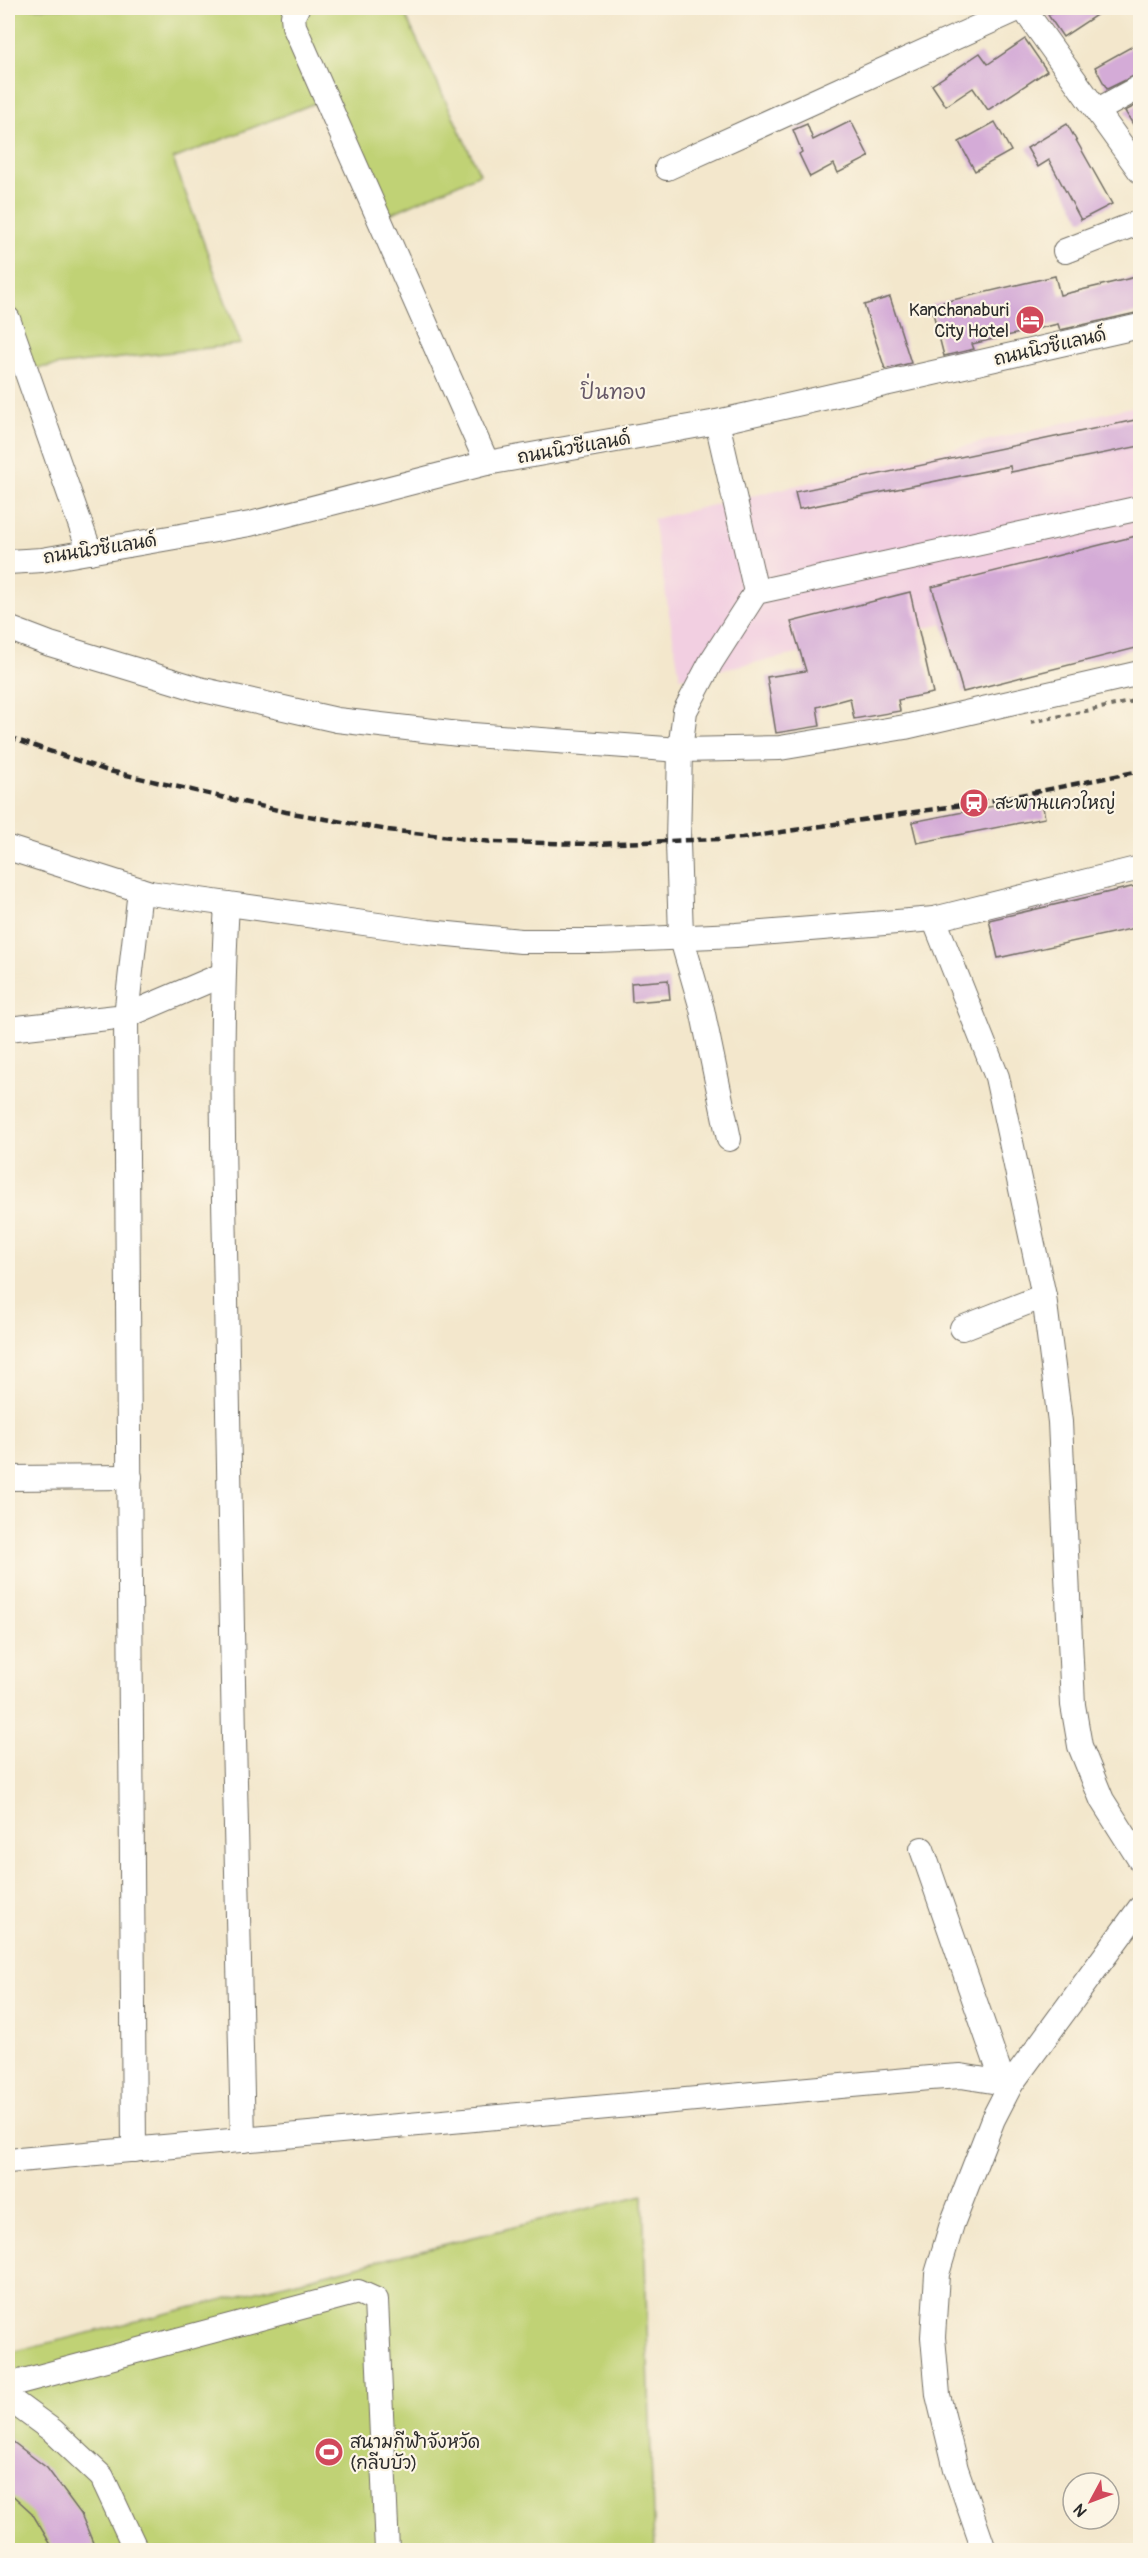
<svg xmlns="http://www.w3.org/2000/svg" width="1148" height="2558" viewBox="0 0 1148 2558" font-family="Pangolin,'Playpen Sans Thai',sans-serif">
  <rect width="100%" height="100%" fill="#fcf5e5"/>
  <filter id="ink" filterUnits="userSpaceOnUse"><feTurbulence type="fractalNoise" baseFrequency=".0167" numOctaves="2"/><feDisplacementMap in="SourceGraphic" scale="12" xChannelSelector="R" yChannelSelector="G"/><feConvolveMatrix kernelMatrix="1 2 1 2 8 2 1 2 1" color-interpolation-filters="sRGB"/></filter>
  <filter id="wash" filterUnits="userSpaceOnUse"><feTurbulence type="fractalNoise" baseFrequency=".008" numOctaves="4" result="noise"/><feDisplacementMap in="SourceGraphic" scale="24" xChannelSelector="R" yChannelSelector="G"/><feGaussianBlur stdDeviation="1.35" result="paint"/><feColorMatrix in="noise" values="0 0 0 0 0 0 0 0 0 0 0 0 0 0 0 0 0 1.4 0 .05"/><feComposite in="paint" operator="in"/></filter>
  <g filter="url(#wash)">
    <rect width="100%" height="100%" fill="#f3e7cc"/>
    <path fill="#f2cfe1" d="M1140 405V584L680 678 653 519Z"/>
    <g fill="#c0d275" stroke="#767e50" stroke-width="1.5">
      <path d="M8 8H402L480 174 379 219 315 103 173 159 241 344 19 370 8 369Z"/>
      <path d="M643 2195 654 2550H8V2353Z"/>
    </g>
    <g id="blocks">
      <g fill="#d4abd7">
        <path d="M1059 8H1107L1063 37 1048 15Z"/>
        <path d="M1025 39 1047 71 988 110 973 88 946 106 932 85 980 53 988 64Z"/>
        <path d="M1140 42V73L1107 89 1095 67Z"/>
        <path d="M1139 104 1140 106V136L1125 111Z"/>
        <path d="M851 121 869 157 838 173 834 164 810 177 799 154 802 152 793 130 807 124 813 140Z"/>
        <path d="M995 122 1011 151 975 171 959 142Z"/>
        <path d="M1067 124 1112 204 1081 220 1049 160 1038 167 1027 148Z"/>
        <path d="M1055 276 1060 295 1140 276V312L1060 330 1058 324 972 344 974 349 944 356 931 305Z"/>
        <path d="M890 297 911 363 885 369 864 305Z"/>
        <path d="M1140 419V446L1011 472 1010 466 799 509 795 492Z"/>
        <path d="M1140 535V647L963 692 932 587Z"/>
        <path d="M910 592 933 693 898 700 900 711 854 719 850 698 817 707 820 726 776 733 767 677 806 671 791 622Z"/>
        <path d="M1041 797 1045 818 917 843 912 822Z"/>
        <path d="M1140 885V927L998 958 989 920Z"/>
        <path d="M668 980 670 999 632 1002 631 983Z"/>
        <path d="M8 2438 47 2468 81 2514 96 2550H54L32 2513 8 2491Z"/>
      </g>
    </g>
  </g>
  <g filter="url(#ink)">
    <use href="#blocks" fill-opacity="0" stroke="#716d63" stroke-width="1.5"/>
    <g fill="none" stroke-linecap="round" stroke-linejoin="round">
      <g stroke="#716d63" stroke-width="26">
        <g id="minor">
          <path d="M297 8 293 16 294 26 487 463"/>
          <path d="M1023 8 1140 171"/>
          <path d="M1098 110 1140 87"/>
          <path d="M667 168 1020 8"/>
          <path d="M1065 251 1140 222"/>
          <path d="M8 319 90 552"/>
          <path d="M717 422 756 592"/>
          <path d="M8 562 42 560 250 524 487 463 717 422 1140 326"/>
          <path d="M8 628 50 644 199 689 337 720 459 734 680 750 780 748 905 727 1140 673"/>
          <path d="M8 848 150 893 428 932 521 941H599L736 935 934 919 1140 868"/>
          <path d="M227 904C218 1055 225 1207 227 1358 231 1619 237 1879 243 2140"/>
          <path d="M934 919 997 1077 1044 1296 1060 1422 1073 1705 1080 1746 1102 1800 1140 1860"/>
          <path d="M8 1029 126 1016 140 890"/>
          <path d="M729 1139 702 1009 681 936 678 842 680 750 685 711 711 662 756 592 1140 508"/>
          <path d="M962 1328 1044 1296"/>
          <path d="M8 1478 130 1477"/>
          <path d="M922 1849 1003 2082"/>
          <path d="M134 2150 126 1016 222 975"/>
          <path d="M8 2161 930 2078 961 2076 1011 2084"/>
          <path d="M8 2385 358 2292 376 2300 387 2550"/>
          <path d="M8 2398 53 2431 102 2477 136 2550"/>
          <path d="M984 2550 956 2469 938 2395 933 2337 937 2274 952 2224 993 2119 1011 2084 1140 1908"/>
        </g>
      </g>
      <path stroke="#716d63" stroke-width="4" stroke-dasharray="4.5 4.5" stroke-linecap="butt" d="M1031 722 1140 700"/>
      <use href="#minor" stroke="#fff" stroke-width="24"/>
      <path stroke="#2b2b2b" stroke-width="4.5" stroke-dasharray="9 4.5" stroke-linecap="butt" d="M8 737 105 770 286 812 388 830 493 842 594 844 742 838 995 800 1140 771"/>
    </g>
  </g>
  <defs>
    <g id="hotel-disc" transform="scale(1.5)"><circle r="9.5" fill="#d1495b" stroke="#fcf5e5"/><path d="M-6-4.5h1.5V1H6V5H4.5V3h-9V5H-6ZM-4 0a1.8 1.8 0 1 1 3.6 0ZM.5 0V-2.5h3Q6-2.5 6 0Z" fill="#fff"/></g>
    <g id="station-disc" transform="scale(1.5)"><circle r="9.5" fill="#d1495b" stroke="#fcf5e5"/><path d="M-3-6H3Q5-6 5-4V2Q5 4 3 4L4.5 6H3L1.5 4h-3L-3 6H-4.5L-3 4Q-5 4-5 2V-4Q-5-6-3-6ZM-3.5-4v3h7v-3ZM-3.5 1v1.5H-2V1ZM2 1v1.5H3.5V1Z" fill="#fff"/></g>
    <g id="stadium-disc" transform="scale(1.5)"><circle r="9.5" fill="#d1495b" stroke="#fcf5e5"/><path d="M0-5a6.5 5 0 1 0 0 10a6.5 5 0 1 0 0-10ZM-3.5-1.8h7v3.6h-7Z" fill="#fff"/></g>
  </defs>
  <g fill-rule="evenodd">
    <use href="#hotel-disc" x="1030" y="320"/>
    <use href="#station-disc" x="974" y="803"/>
    <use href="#stadium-disc" x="329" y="2452"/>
  </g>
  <g text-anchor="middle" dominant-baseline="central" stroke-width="4.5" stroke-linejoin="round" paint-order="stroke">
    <g font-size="18" fill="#2b2b2b" stroke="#fcf5e5" text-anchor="start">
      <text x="1009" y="310" text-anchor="end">Kanchanaburi<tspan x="1009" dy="21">City Hotel</tspan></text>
      <text x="995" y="803">สะพานแควใหญ่</text>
      <text x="350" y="2442">สนามกีฬาจังหวัด<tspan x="350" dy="21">(กลีบบัว)</tspan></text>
    </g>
    <g font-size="18" fill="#2b2b2b" stroke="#fcf5e5">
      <text transform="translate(1050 347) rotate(-13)">ถนนนิวซีแลนด์</text>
      <text transform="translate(574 448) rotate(-10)">ถนนนิวซีแลนด์</text>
      <text transform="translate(100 549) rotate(-9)">ถนนนิวซีแลนด์</text>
    </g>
    <g font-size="20" fill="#665867" stroke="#fcf5e5">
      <text x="613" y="392">ปิ่นทอง</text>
    </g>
  </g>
  <rect width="1148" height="2558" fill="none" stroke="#fcf5e5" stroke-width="30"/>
  <g transform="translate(1091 2501) rotate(229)"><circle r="28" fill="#fcf5e5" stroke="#a8a49b" stroke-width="1.5"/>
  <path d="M0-4.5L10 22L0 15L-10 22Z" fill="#d1495b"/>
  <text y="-9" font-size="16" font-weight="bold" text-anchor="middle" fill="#2b2b2b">N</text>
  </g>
</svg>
